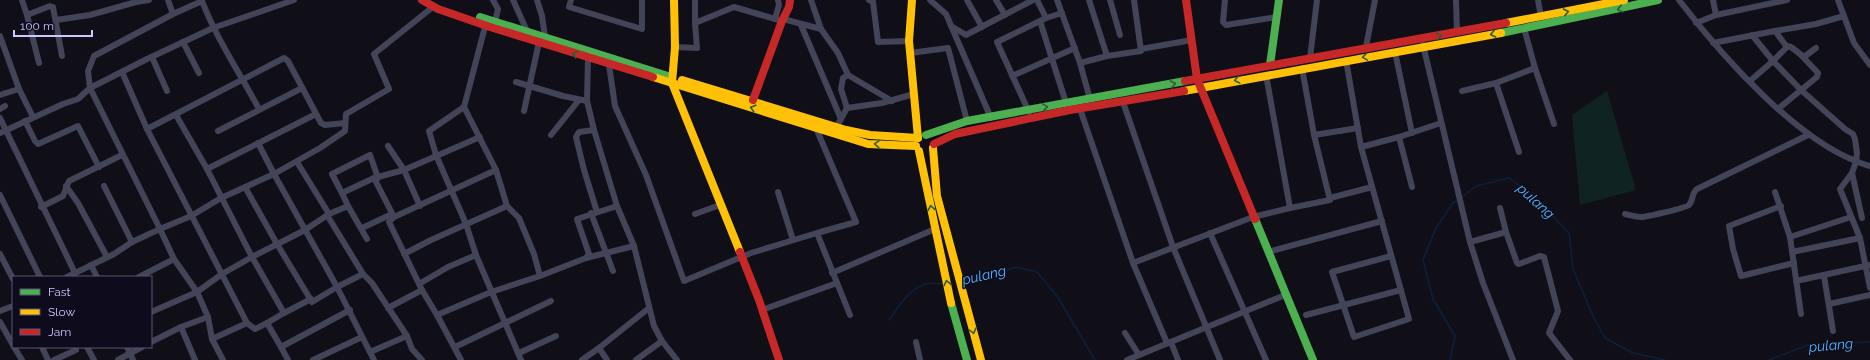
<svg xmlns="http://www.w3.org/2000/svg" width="1870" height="360" viewBox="0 0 1870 360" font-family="Raleway,sans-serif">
  <rect width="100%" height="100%" fill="#100f18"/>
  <path fill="#0e2322" d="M1607 91 1636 190 1580 205 1572 115Z"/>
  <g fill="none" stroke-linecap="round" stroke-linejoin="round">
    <g stroke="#0b203c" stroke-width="1.5">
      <path d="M1461 198 1476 186 1509 178 1536 198 1569 233 1573 269 1593 316 1605 338 1633 353 1665 360"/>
      <path d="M963 281 990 276 1016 267 1037 272 1057 296 1095 360"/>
      <path d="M889 320C899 306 908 290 925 284 930 282 938 284 944 284"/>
      <path d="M1450 360 1455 336 1433 299 1423 260 1436 228 1453 203 1458 200"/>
      <path d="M1769 360 1808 345 1870 342"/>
    </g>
    <g stroke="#444459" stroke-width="6">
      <path d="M22 0 27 15 50 6 53 7 62 56"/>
      <path d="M168 0 173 14"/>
      <path d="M493 0 498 9 495 22"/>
      <path d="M513 0 527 31"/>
      <path d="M537 0 542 16 545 37"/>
      <path d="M571 0 569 7 642 29V0"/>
      <path d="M695 0V23L734 7 782 21"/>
      <path d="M811 0 821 29"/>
      <path d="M869 0 873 2 878 42 909 41"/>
      <path d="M930 0 946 14 991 118"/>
      <path d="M967 0 982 27"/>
      <path d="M996 0 1005 15"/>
      <path d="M1037 0 1046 18 1040 21 1066 103"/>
      <path d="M1057 0 1080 63 1090 99"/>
      <path d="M1089 0 1107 56 1141 51 1134 0"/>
      <path d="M1110 0 1120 35"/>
      <path d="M1225 0 1223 22 1226 25 1277 17"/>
      <path d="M1456 0 1457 32"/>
      <path d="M1538 0 1541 17"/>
      <path d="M1679 0C1721 55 1802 148 1870 166"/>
      <path d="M1713 0 1716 15"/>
      <path d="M1838 0 1854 43 1870 65"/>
      <path d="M27 15 39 63"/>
      <path d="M1844 16 1816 24 1775 31 1787 47 1773 61 1801 90 1845 129 1853 134 1855 139 1857 153 1856 162 1852 173 1840 189 1860 238 1870 288"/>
      <path d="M1046 18 1062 13"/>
      <path d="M775 19 779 5 778 0"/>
      <path d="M783 19 821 29 838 53 848 75"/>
      <path d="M56 20 90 15 136 2 149 0"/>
      <path d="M486 23 464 107 429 131 436 155 466 224 476 255 521 360"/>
      <path d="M1696 23 1716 15 1787 0"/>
      <path d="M801 25 841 119"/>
      <path d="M951 26 966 35 1033 0"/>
      <path d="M1524 28 1535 68 1554 124"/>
      <path d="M0 36 19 89 33 117"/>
      <path d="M183 42 199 73"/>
      <path d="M1713 43 1775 31"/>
      <path d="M1423 45 1470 242 1483 283 1513 360"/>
      <path d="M1787 46 1791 47 1804 57 1816 48"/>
      <path d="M675 47 697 48 695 23"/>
      <path d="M1366 47 1375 0"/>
      <path d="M1141 49 1192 40"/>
      <path d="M1395 52 1412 133"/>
      <path d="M910 53 948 48 967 121"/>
      <path d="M152 57 167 91"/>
      <path d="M588 58 587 101 594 130 617 206 634 246 654 326 662 341 677 360"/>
      <path d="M1310 58 1317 0"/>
      <path d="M1346 60 1361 147 1399 137"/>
      <path d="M1080 63 1107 56"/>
      <path d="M609 65 615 106 646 175 684 281 751 253 817 233"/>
      <path d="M122 72 147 129 247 323 255 329 267 323"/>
      <path d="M1266 75 1290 208 1330 200 1314 135 1302 68"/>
      <path d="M1012 76 1075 48"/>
      <path d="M1750 81 1773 61 1752 35"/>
      <path d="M516 82 563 96 587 101"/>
      <path d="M1496 83 1519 152"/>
      <path d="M1462 91 1496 83 1535 68"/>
      <path d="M0 95 19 89"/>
      <path d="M1123 102 1173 247 1220 360"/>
      <path d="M847 108 841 89 843 78 848 75 892 101"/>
      <path d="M0 109 5 106"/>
      <path d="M259 109C240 73 217 40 202 1L173 14 94 56 88 71 90 88 160 229 191 216 221 198 274 174 337 287 363 274 372 283 407 336 412 349 422 360"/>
      <path d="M1080 109 1133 263 1167 343"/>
      <path d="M1778 109 1817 77 1818 73 1802 56"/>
      <path d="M524 111 539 42"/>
      <path d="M1029 112 997 42 1040 21"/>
      <path d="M316 114 207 169 252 257 284 313 267 323 281 347 350 310"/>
      <path d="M176 115 207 169"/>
      <path d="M0 118 75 273"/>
      <path d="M25 121 35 141 38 144 78 126 99 167"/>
      <path d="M837 126 847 108 882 103 914 94"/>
      <path d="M816 128 856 222 817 233 850 315"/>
      <path d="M147 129 284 58 288 61 321 123 325 125 345 123"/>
      <path d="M594 130 579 132 576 137 584 170 597 212"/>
      <path d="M218 131 302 88"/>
      <path d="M0 133 63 104 78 99 90 88 147 59 213 28 294 0"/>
      <path d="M551 135 579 100"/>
      <path d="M1314 135 1358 128"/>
      <path d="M258 143 274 174 320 148 345 131 346 114 389 89 374 54 434 6"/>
      <path d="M388 146 404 170 420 206"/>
      <path d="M1361 147 1409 319 1354 337 1332 272 1391 256"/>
      <path d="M297 162 329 214"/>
      <path d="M1852 173 1862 218"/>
      <path d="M374 178 394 217"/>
      <path d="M66 186 78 203 107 257"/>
      <path d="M104 186 132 242"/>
      <path d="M245 187 277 244 312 302 337 287 374 360"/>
      <path d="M1412 187 1399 137 1441 123"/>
      <path d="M778 192 793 240"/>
      <path d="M1775 192 1790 237 1801 314"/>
      <path d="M342 193 332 174 370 155 378 178"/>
      <path d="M0 195 40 277"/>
      <path d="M1330 198 1372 187"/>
      <path d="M348 206 367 239"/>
      <path d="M507 206 519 218 534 254 540 276 586 258 634 246"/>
      <path d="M1781 206 1729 226 1733 249 1741 276 1794 263"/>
      <path d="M41 207 63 196 69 181 122 155"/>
      <path d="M1500 208 1506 232"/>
      <path d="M591 213 613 271"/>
      <path d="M695 214 720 205"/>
      <path d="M1625 214C1630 215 1636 217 1641 217 1646 217 1686 208 1689 205 1694 200 1691 193 1697 189L1808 135"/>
      <path d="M327 215 363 274"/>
      <path d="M362 228 392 214"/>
      <path d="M1210 233 1266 360"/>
      <path d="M1790 237 1851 217"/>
      <path d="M1470 242 1506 232 1517 263 1519 264 1540 256 1544 257 1558 311 1549 333 1570 360"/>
      <path d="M1268 252 1382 221"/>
      <path d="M1792 252 1860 238"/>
      <path d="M0 254 13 279"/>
      <path d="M404 254 431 240 507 206 496 170"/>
      <path d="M586 258 589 254 577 219 617 206"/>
      <path d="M1133 263 1253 217 1290 208"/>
      <path d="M91 265 97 277"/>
      <path d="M832 273 935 229"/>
      <path d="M1824 276 1833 331"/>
      <path d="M67 277 114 254 132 242 160 229 174 259"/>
      <path d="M139 277 174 259 197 292 151 312"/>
      <path d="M1796 281 1870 265"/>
      <path d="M419 284 448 267 476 255"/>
      <path d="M1829 304 1870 295"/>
      <path d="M388 308 422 290"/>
      <path d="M762 310 837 283"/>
      <path d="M0 311 13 306"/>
      <path d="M284 313 311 299"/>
      <path d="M437 315 491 292 540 276"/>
      <path d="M1306 315 1401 290"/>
      <path d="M0 322 13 345"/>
      <path d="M1125 333 1139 355"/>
      <path d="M212 339 247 323"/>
      <path d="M151 342 181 327"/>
      <path d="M916 342 920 360"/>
      <path d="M1171 342 1178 360"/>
      <path d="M14 347 22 360"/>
      <path d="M42 347 48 360"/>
      <path d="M87 347 94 360"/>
      <path d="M127 347 133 360"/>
      <path d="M281 347 288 360"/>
      <path d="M455 347 551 301"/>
      <path d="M370 352 407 336"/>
      <path d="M519 353 556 336"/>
      <path d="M54 360 76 350"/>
      <path d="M118 360 142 347"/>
      <path d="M195 360 181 327 208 317"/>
      <path d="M223 360 212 339 208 317 197 292 222 274 252 257 305 230 329 214 348 206 342 193 374 178 404 170 480 137"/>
      <path d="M313 360 362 337"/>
      <path d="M461 360 437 315 422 290 389 222 394 217 496 170 464 107"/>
      <path d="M582 360 599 348"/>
      <path d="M607 360 599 348 649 308"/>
      <path d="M636 360 662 341"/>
      <path d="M1127 360 1285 295"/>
    </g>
    <g stroke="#4caf50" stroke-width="8">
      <path d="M480 17 668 76"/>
      <path d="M1501 33 1658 0"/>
      <path d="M1270 65 1279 0"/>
      <path d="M926 135 967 121 1185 81"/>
      <path d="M1255 219 1313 360"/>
      <path d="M951 303 967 360"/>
    </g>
    <g stroke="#ffc107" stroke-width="8">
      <path d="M674 0 675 47 672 83 740 252"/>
      <path d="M912 0 909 41 918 138"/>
      <path d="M1506 23 1624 0"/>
      <path d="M653 77 868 144 916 146"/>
      <path d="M682 80 846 130 870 135 918 138"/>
      <path d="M1184 91 1501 33"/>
      <path d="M933 148 937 196 981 360"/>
      <path d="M919 151 951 303"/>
    </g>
    <g stroke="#c62828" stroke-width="8">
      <path d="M422 0 438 9 490 27 653 77"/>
      <path d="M1186 0 1197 79 1255 219"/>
      <path d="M1185 81 1506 23"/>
      <path d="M753 100 782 21 789 7 790 0"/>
      <path d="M934 144 955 134 1070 110 1184 91"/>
      <path d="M740 252 759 300 779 360"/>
    </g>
  </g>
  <defs><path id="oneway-chevron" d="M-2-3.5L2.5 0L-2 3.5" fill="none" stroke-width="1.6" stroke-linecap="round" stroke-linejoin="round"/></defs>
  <g stroke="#2c5d36">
    <use href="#oneway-chevron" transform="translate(1620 9) rotate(168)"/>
    <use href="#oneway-chevron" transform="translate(1566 12) rotate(-11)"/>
    <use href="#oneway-chevron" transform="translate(1493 34) rotate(169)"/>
    <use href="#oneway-chevron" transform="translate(1439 36) rotate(-10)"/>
    <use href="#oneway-chevron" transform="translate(575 54) rotate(-162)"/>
    <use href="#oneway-chevron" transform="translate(1365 57) rotate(171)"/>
    <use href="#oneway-chevron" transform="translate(1237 80) rotate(169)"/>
    <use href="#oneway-chevron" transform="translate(1173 84) rotate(-11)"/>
    <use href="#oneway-chevron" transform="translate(1045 107) rotate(-9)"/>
    <use href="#oneway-chevron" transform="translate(753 108) rotate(-163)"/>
    <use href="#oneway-chevron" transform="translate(877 144) rotate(-177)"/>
    <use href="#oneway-chevron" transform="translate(931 208) rotate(-100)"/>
    <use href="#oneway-chevron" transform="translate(947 283) rotate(-103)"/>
    <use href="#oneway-chevron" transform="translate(973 331) rotate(75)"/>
  </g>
  <g text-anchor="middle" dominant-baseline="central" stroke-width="3" stroke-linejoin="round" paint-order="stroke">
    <g font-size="14" font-style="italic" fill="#54b9ff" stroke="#0d0b1c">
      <text transform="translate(1536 201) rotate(42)">pulang</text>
      <text transform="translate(984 275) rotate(-13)">pulang</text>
      <text transform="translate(1831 345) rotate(-5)">pulang</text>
    </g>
  </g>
  <rect x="12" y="276" width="140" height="72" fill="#0d0b1c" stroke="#595677"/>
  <rect x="20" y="289" width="20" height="6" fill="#4caf50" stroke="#595677"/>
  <text x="48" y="296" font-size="12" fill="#cac6ff">Fast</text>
  <rect x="20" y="309" width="20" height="6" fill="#ffc107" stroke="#595677"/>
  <text x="48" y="316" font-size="12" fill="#cac6ff">Slow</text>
  <rect x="20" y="329" width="20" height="6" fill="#c62828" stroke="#595677"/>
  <text x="48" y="336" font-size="12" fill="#cac6ff">Jam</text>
  <path d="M14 30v6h78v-6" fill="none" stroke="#cac6ff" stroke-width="2"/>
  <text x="20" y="30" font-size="12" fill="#cac6ff" stroke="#0d0b1c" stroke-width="3" paint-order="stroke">100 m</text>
</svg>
